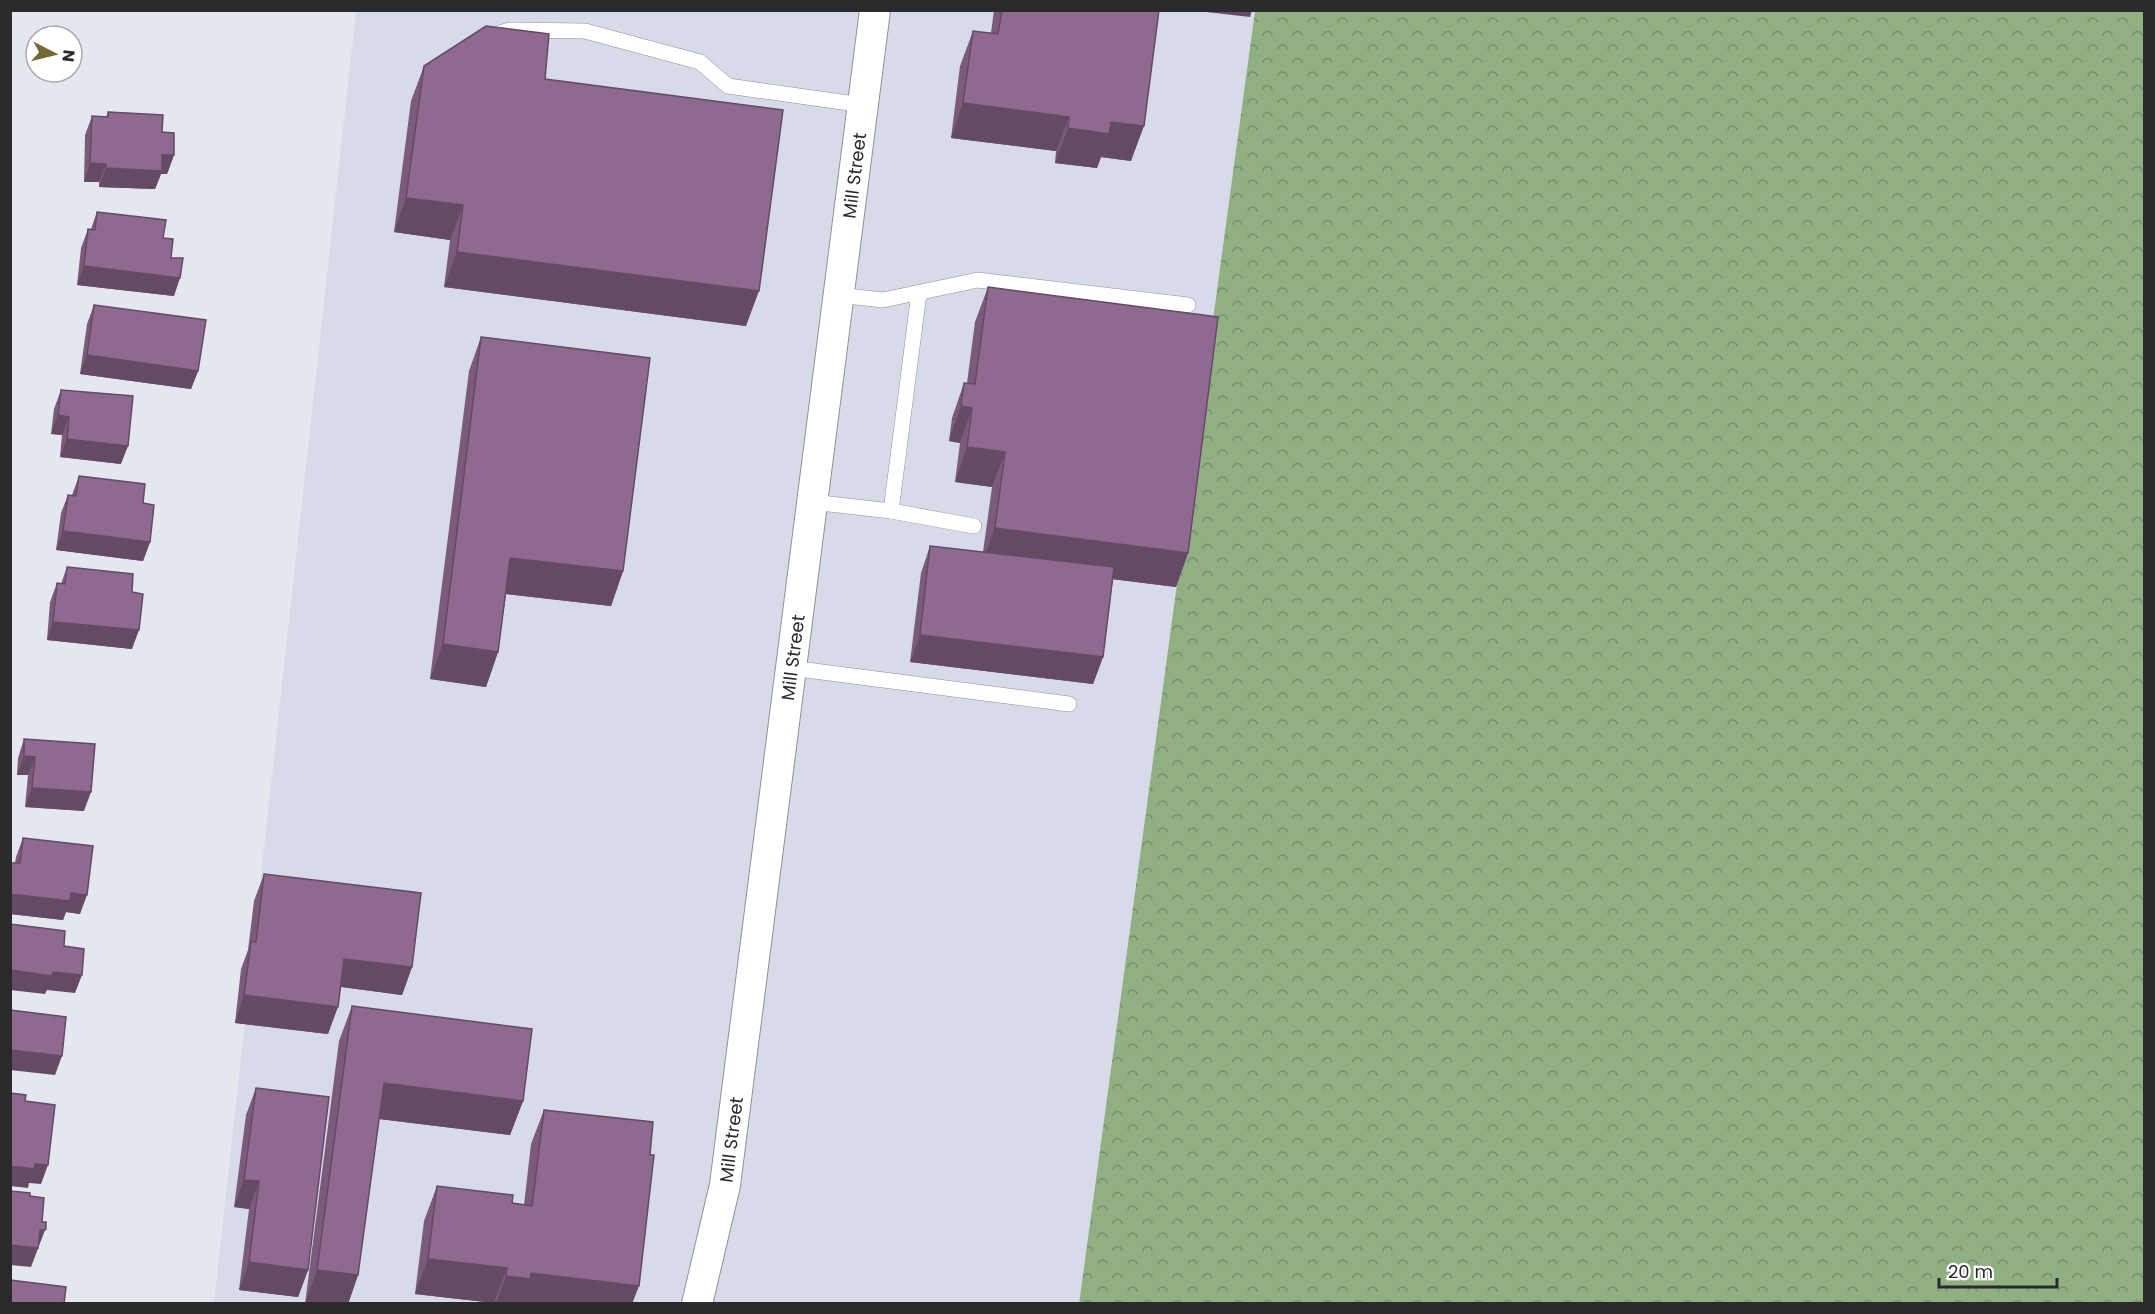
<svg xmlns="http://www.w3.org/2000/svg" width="2155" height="1314" viewBox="0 0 2155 1314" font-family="Poppins,sans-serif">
  <defs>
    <pattern id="forest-crowns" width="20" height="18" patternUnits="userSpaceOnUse" patternTransform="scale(1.5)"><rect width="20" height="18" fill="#90b084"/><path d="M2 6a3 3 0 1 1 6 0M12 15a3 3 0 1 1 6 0" fill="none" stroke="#768f6c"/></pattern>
  </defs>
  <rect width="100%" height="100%" fill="#e5e7ee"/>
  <path fill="#d7dae8" d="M356 11H1255L1079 1303 214 1304Z"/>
  <path fill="url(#forest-crowns)" d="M1255 11H2144V1303L1079 1304Z"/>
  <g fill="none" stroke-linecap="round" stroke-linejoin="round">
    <g stroke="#909198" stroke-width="16">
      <g id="lane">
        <path d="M497 34 510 30 585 31 700 62 728 86 863 105"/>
        <path d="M838 295 883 300 978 280 1188 305"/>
        <path d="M812 502 891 511 974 526"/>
        <path d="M891 511 919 293"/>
        <path d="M791 668 1069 704"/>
      </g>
    </g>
    <g stroke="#909198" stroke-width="32">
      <g id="street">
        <path id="s1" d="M697 1304 725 1185 875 10"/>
      </g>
    </g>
    <use href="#lane" stroke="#fff" stroke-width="15"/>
    <use href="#street" stroke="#fff" stroke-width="30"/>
  </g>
  <g fill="#7b5a7b">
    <path d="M994 10H1159L1131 161 1101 157 1097 168 1055 163 1056 151 951 138 960 66 973 31 991 33Z"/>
    <path d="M424 66 545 79 746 326 444 287 450 240 394 232 411 101Z"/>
    <path d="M108 112 162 132 174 155 167 174H161L155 189 99 187V182H84L85 135 92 116 106 117Z"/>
    <path d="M97 212 163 238 171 258 174 296 77 285 81 248 88 229H91Z"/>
    <path d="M988 287 1188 553 1176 587 1113 579 1103 657 1093 684 910 662 921 573 930 546 983 552 992 487 955 482 960 443 949 441 952 418 964 383H967L975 322Z"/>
    <path d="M94 305 198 371 191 389 80 374 87 324Z"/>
    <path d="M481 337 623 571 611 606 506 594 498 652 486 687 430 679 469 371Z"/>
    <path d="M61 390 121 464 60 457 62 435 51 434 54 409Z"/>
    <path d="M79 476 143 503 150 542 143 561 56 550 61 513 68 495H72Z"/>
    <path d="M67 567 132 592V649L47 640 50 602 57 583 61 584Z"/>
    <path d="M24 739 84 811 25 807 28 775H17L18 758Z"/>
    <path d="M23 838 80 914 66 912 63 920 10 914V863H15L16 857Z"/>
    <path d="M264 874 412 967 402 995 341 987 328 1034 235 1023 241 969 248 950 254 901Z"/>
    <path d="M352 1006 523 1101 510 1135 379 1119 358 1275 348 1304H305L339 1041Z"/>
    <path d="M256 1088 308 1270 298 1297 239 1290 249 1209 234 1207 246 1115Z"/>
    <path d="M544 1110 632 1304H494V1303L415 1294 424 1221 437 1186 512 1203 524 1205 531 1144Z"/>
  </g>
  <g fill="#644a64">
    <path d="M1189 10H1252L1250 17Z"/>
    <path d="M963 103 1069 117 1056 151 951 138Z"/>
    <path d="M1111 122 1144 126 1131 161 1101 157 1097 168 1055 163 1068 128Z"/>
    <path d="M162 155H174L167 174H161L155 189 99 187 106 168Z"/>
    <path d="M90 163 106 164 99 182H84Z"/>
    <path d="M406 198 463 205 450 240 394 232Z"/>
    <path d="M457 252 759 291 746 326 444 287Z"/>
    <path d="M84 266 180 278 174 296 77 285Z"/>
    <path d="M87 355 198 371 191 389 80 374Z"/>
    <path d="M961 406 972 408 960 443 949 441Z"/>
    <path d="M58 415 69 417 62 435 51 434Z"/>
    <path d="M67 439 128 446 121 464 60 457Z"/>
    <path d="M967 447 1005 452 992 487 955 482Z"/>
    <path d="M995 528 1188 553 1176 587 982 563Z"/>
    <path d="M63 531 150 542 143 561 56 550Z"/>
    <path d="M510 558 623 571 611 606 498 593Z"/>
    <path d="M53 622 139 630 132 649 47 640Z"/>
    <path d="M920 635 1103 657 1093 684 910 662Z"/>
    <path d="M443 644 498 652 486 687 430 679Z"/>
    <path d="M24 756 35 757 28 775H17Z"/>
    <path d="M32 788 91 792 84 811 25 807Z"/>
    <path d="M71 893 87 895 80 914 66 912 63 920 10 914V894Z"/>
    <path d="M344 959 412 967 402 995 334 986Z"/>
    <path d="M10 970 53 972 82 975 75 993 47 990 45 994 10 990Z"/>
    <path d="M244 995 338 1007 328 1034 235 1023Z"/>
    <path d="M10 1050 62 1056 55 1075 10 1070Z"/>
    <path d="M384 1083 523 1101 510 1135 371 1118Z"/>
    <path d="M35 1164 48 1165 41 1184 29 1183 28 1188 10 1186V1166Z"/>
    <path d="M244 1180 259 1181 249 1209 234 1207Z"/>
    <path d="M40 1230H45L31 1267 10 1265V1245Z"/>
    <path d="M428 1259 507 1268 494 1303 415 1294Z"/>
    <path d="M249 1262 308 1270 298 1297 239 1290Z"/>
    <path d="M317 1270 358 1275 348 1304H305Z"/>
    <path d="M531 1273 639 1286 632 1304H496L506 1276Z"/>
  </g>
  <g fill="#8f698f" stroke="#644a64" stroke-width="1.5">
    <path d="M1002 10H1159L1144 126 1111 122 1109 134 1068 128 1069 117 963 103 973 31 998 34Z"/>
    <path d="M486 26 549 34 545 79 783 110 759 291 457 252 463 205 406 198 424 66Z"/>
    <path d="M108 112 163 115 162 132 174 133V155H162V171L106 168V164L90 163 92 116 108 117Z"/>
    <path d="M97 212 166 220 163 238 173 239 171 258H183L180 278 84 266 88 229 95 230Z"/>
    <path d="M988 287 1218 317 1188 553 995 528 1005 452 967 447 972 408 961 406 964 383 975 384Z"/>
    <path d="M94 305 206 320 198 371 87 355Z"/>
    <path d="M481 337 650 358 623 571 510 558 498 652 443 644Z"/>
    <path d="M61 390 133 396 128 446 67 439 69 417 58 415Z"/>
    <path d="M79 476 145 484 143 503 154 505 150 542 63 531 68 495 76 496Z"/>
    <path d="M930 546 1114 567 1103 657 920 635Z"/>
    <path d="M67 567 133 574 132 592 143 594 139 630 53 622 57 583 65 584Z"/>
    <path d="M24 739 95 744 91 792 32 788 35 757 24 756Z"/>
    <path d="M23 838 93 846 87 895 71 893 70 901 10 894V863H20Z"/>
    <path d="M264 874 421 893 412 967 344 959 338 1007 244 995 251 942H256Z"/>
    <path d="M10 924 65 931 64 946 84 949 82 975 53 972 52 976 10 970Z"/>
    <path d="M352 1006 532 1029 523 1101 384 1083 358 1275 317 1270Z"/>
    <path d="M10 1010 66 1017 62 1056 10 1050Z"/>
    <path d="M256 1088 329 1097 308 1270 249 1262 259 1181 244 1180Z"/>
    <path d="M10 1093 26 1095 25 1101 55 1105 48 1165 35 1164 34 1169 10 1166Z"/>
    <path d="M544 1110 653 1122 650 1155H654L639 1286 531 1273 530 1279 506 1276 507 1268 428 1259 437 1186 513 1195 512 1203 532 1206Z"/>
    <path d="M10 1191 30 1193V1196L44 1198 42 1222H46V1229L45 1230H40L38 1248 10 1245Z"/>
    <path d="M10 1280 66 1287 64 1304H10Z"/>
  </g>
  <g text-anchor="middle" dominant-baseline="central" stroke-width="6" stroke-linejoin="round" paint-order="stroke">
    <g font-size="18" fill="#2a2a2d" stroke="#fff">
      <text stroke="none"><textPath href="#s1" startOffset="1140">Mill Street</textPath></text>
      <text stroke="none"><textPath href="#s1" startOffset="654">Mill Street</textPath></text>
      <text stroke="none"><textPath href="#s1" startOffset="168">Mill Street</textPath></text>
    </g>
  </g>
  <rect width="2155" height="1314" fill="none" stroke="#2a2a2d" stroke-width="24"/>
  <g transform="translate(54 54) rotate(97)"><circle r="28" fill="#ffffff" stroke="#aaaaab" stroke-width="1.5"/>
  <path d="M0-4.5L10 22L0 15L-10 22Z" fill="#746735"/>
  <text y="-9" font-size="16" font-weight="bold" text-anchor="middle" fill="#2a2a2d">N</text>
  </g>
  <path d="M1939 1278v9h118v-9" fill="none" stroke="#2a2a2d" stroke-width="3"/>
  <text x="1948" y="1278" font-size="18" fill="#2a2a2d" stroke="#ffffff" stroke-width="4.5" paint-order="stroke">20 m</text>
</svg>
